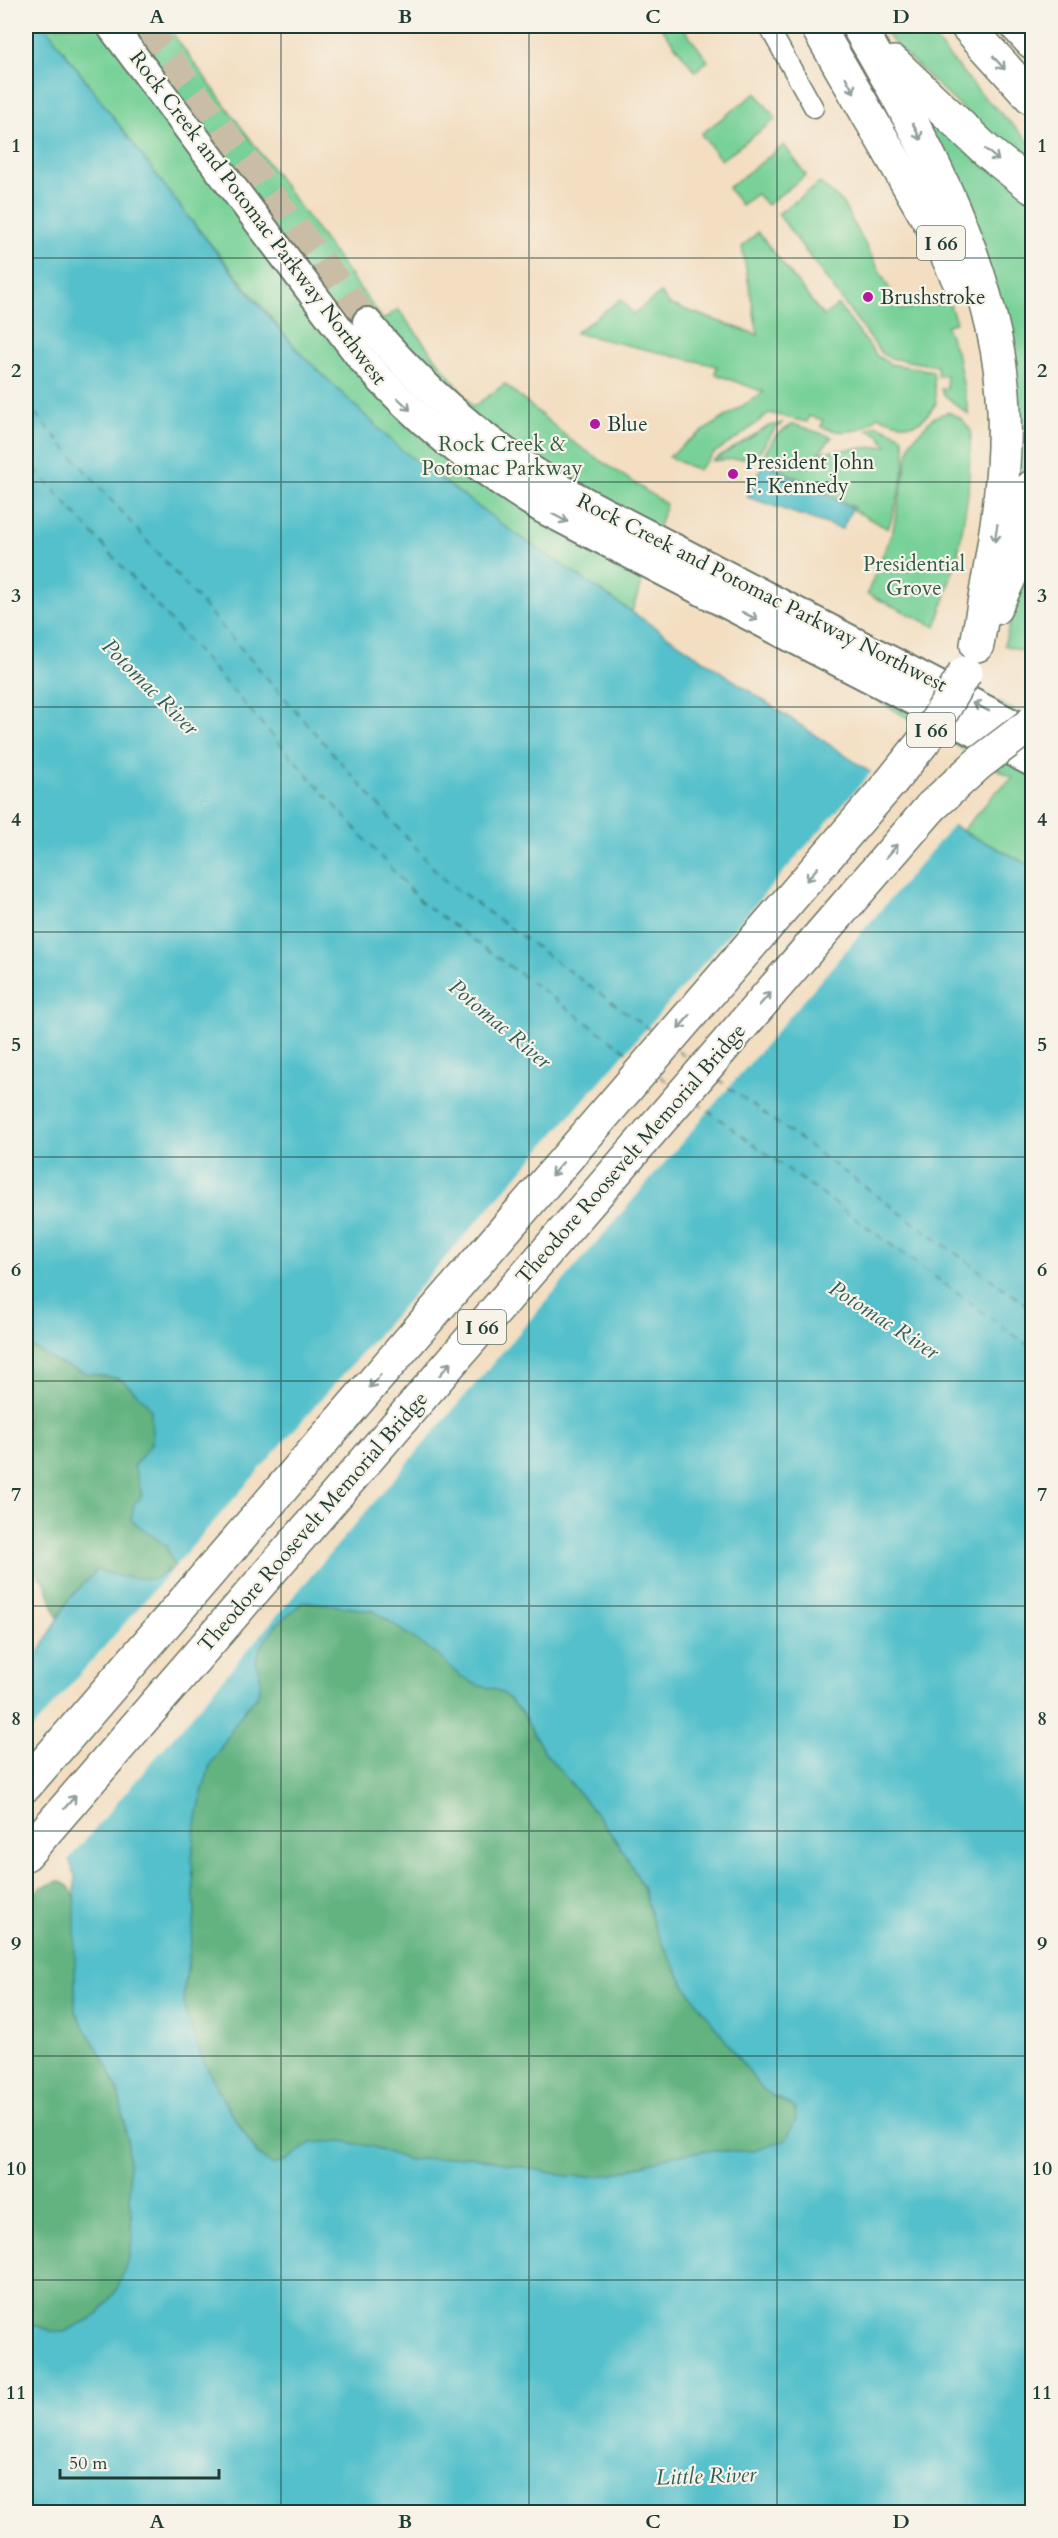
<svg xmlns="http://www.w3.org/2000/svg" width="1058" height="2538" viewBox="0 0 1058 2538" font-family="Cardo,serif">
  <rect width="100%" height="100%" fill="#f7f3e8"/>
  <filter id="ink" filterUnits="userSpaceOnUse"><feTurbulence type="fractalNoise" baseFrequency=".0167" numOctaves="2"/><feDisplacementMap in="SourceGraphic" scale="12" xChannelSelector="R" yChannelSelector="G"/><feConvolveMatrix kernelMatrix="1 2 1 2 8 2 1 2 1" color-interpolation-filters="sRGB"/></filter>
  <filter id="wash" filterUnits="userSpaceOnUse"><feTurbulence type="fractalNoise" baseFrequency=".008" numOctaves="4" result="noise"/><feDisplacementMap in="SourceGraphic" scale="24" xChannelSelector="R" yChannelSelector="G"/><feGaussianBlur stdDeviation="1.35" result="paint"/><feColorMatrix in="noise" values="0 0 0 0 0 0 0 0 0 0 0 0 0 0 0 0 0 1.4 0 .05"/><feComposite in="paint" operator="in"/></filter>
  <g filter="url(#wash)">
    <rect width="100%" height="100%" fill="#f3dec1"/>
    <g fill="#78d198" stroke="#4c8766" stroke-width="1.5">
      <path d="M45 26H167L383 320 398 309 473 407 505 384 573 442 666 504 632 612 510 530 400 449 299 352 182 209Z"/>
      <path d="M660 26H682L708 61 695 71Z"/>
      <path d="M880 26H923L982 95 1032 144V174L899 49Z"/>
      <path d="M756 93 776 119 721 160 701 134Z"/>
      <path d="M919 107 1032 195V424L1008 571 1015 421Z"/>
      <path d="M784 145 806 175 767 205 757 194 741 205 728 188Z"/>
      <path d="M820 183 842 202 901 310 948 300 956 322 946 326 958 357 969 415 944 395 941 389 947 388 946 375 938 376 937 366 890 358 882 354 778 214Z"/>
      <path d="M758 232 823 316 838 305 877 356 890 364 933 371 936 403C917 433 907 426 878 416 862 433 843 435 821 427L823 420 809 416 807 422 769 413 739 437 714 453 698 470 669 457 688 441 764 392 715 374 717 366 575 333 621 299 633 314 661 293 669 304 758 335 742 247Z"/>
      <path d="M948 412 962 419 971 431 968 494 958 554 936 627 867 594 893 530 911 441 933 418Z"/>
      <path d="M782 423 771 434 756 457 712 461 769 426Z"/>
      <path d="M793 424 832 437 819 452 887 446 879 435 867 430 877 425 901 435C913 453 895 509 888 529L853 510 854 507 761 459 776 435Z"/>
      <path d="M1032 545V654L1004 645Z"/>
      <path d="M913 660 1032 719V866L962 831 996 792 1013 778 880 702Z"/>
    </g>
    <g fill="#62b380" stroke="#40785a" stroke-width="1.5">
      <path d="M26 1343 56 1362 86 1373 121 1378 146 1402 151 1410 152 1436 151 1444 134 1466 142 1496 131 1519 166 1546 175 1567 154 1579 122 1577 97 1570 69 1599 58 1617 56 1615 45 1583 26 1562Z"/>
      <path d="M304 1601 374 1611 435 1653 460 1676 477 1685 495 1689 504 1694 522 1713 543 1750 598 1816 624 1852 643 1887 655 1929 686 1987 761 2088C771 2098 784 2100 795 2108L796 2119 786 2140 754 2151H704L675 2155 614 2174 598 2176H566L470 2156 408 2160 373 2147 311 2143 285 2161 271 2165 257 2153 221 2096 201 2056 187 2017 183 1997 195 1914 192 1860 194 1833 202 1793 210 1765 244 1710 257 1696 261 1682 256 1661 260 1648 276 1625Z"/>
      <path d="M58 1881C70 1885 73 1891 76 1903L75 2011 108 2067 119 2094 128 2144 132 2240 130 2254 117 2290 98 2315 64 2332 51 2331 26 2322V1906L40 1888Z"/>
    </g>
    <g fill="#53c0cb" stroke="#397e80" stroke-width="1.5" fill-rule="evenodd">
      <path d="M26 26H45L182 209 252 297 299 352 400 449 510 530 870 772 962 831 1032 866V2512H26V2322L51 2331 64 2332 98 2315 117 2290 130 2254 132 2240 128 2144 119 2094 108 2067 75 2011V1877L70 1861 26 1795V1676L69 1599 97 1570 122 1577 154 1579 175 1567 166 1546 131 1520 134 1504 142 1496 134 1466 151 1444 152 1436 151 1410 146 1402 121 1379 86 1373 56 1362 26 1343ZM304 1601 374 1611 435 1653 460 1676 477 1685 495 1689 504 1694 522 1713 543 1750 598 1816 624 1852 643 1887 655 1929 686 1987 761 2088C771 2098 784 2099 795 2108L796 2119 786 2140 754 2151H704L674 2155 614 2174 598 2176H566L470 2156 408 2160 373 2147 342 2141 311 2143 285 2161 272 2165 257 2154 221 2096 201 2056 187 2017 183 1997 195 1914 192 1860 194 1833 202 1793 210 1765 244 1710 257 1696 261 1682 256 1661 260 1648 276 1625Z"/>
      <path d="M764 463 852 508 842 529 747 497Z"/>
    </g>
    <path fill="#f3dec1" d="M873 770 929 810 955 823 67 1861 26 1800V1736Z"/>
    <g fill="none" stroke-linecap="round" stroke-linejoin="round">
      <g stroke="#2c5e5a" stroke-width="1.5" stroke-dasharray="8 6" stroke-linecap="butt">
        <path d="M26 403 444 880 653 1032"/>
        <path d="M26 459 421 902 634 1057"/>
        <path d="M678 1051 691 1061"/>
        <path d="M660 1076 670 1084"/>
        <path d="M717 1079 1032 1309"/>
        <path d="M696 1102 1032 1348"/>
      </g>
    </g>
  </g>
  <g filter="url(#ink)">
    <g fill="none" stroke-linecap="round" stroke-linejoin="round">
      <path stroke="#c9bea5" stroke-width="28" stroke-dasharray="28 14" stroke-linecap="butt" d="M144 26 367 322"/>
      <g stroke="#697565" stroke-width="21">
        <path id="minor" d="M768 26 814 108"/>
      </g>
      <g stroke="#697565" stroke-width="32">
        <g id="primary">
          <path d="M111 26 361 358C415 420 473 466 543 509L1032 762"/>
          <path d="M367 322C430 398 502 458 589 504L1032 734"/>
        </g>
      </g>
      <g stroke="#697565" stroke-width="36">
        <g id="motorway">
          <path d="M817 26 939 238 960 283"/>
          <path d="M858 26C924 138 999 277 1004 410 1007 489 990 567 977 645"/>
          <path d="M967 26 1032 98"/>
          <path d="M1017 26 1032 42"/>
          <path d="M894 63 988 152 1032 187"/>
          <path d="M995 608 1012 572 1032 487"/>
          <path d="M26 1785 891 782"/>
          <path d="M26 1854 931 807"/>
        </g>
      </g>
      <use href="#minor" stroke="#fff" stroke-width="18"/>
      <use href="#primary" stroke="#fff" stroke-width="28"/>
      <use href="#motorway" stroke="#fff" stroke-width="33"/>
      <g stroke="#697565" stroke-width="36" stroke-linecap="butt">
        <g id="motorway-bridge">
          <path d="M891 782 927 737 965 673"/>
          <path d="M931 807 978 764 1032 723"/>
        </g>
      </g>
      <use href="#motorway-bridge" stroke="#fff" stroke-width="33"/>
    </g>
    <defs><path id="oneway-shaft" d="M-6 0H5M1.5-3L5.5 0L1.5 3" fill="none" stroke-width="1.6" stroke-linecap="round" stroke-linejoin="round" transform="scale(1.5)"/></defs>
    <g stroke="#8f9e9a">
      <use href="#oneway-shaft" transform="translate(999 63) rotate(48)"/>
      <use href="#oneway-shaft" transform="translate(850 85) rotate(61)"/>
      <use href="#oneway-shaft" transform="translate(917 132) rotate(64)"/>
      <use href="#oneway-shaft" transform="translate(992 155) rotate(41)"/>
      <use href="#oneway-shaft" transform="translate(404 404) rotate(44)"/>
      <use href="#oneway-shaft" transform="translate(560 518) rotate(28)"/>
      <use href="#oneway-shaft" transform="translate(996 533) rotate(99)"/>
      <use href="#oneway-shaft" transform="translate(750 616) rotate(27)"/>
      <use href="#oneway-shaft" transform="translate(981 707) rotate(-153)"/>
      <use href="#oneway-shaft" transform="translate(892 851) rotate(-49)"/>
      <use href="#oneway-shaft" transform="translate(812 874) rotate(131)"/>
      <use href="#oneway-shaft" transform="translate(765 999) rotate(-49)"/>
      <use href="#oneway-shaft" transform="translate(684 1022) rotate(131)"/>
      <use href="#oneway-shaft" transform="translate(557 1169) rotate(131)"/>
      <use href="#oneway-shaft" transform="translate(445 1369) rotate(-49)"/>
      <use href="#oneway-shaft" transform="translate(375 1381) rotate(131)"/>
      <use href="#oneway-shaft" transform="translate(70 1802) rotate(-49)"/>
    </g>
  </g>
  <path fill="none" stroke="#1f3d34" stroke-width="1.5" stroke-opacity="0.55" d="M281 26V2512M529 26V2512M777 26V2512M26 258H1032M26 482H1032M26 707H1032M26 932H1032M26 1157H1032M26 1381H1032M26 1606H1032M26 1831H1032M26 2056H1032M26 2280H1032"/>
  <g fill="#b5179e" stroke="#f7f3e8" stroke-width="2">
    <circle cx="868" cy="297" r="6"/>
    <circle cx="595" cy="424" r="6"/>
    <circle cx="733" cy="474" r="6"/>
  </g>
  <g text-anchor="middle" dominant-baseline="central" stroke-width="4.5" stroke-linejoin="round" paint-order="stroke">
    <g fill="#f7f3e8" stroke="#60746a" stroke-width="1.5">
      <rect x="917" y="226" width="48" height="34" rx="4.5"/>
      <rect x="907" y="713" width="48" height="34" rx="4.5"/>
      <rect x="458" y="1310" width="48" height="34" rx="4.5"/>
    </g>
    <g font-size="20" font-weight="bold" fill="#1f3d34">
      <text x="941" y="243">I 66</text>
      <text x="931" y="730">I 66</text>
      <text x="482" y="1327">I 66</text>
    </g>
    <g font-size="21" fill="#1f3d34" stroke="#f7f3e8">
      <text transform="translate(258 218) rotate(53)">Rock Creek and Potomac Parkway Northwest</text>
      <text transform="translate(762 593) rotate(27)">Rock Creek and Potomac Parkway Northwest</text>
      <text transform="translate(631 1154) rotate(-49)">Theodore Roosevelt Memorial Bridge</text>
      <text transform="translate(313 1522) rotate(-49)">Theodore Roosevelt Memorial Bridge</text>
    </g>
    <g font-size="21" fill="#1f3d34" stroke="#f7f3e8" text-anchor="start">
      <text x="880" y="297">Brushstroke</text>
      <text x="607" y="424">Blue</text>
      <text x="745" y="462">President John<tspan x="745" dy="24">F. Kennedy</tspan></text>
    </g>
    <g font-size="21" fill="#315b48" stroke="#f7f3e8">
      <text x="502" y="444">Rock Creek &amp;<tspan x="502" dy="24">Potomac Parkway</tspan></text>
      <text x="914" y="564">Presidential<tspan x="914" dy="24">Grove</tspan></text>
    </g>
    <g font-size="22" font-style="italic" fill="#2c5e5a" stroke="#f7f3e8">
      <text transform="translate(150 687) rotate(45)">Potomac River</text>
      <text transform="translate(500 1024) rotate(40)">Potomac River</text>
      <text transform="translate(884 1320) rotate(33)">Potomac River</text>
      <text transform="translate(706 2476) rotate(-2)">Little River</text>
    </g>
  </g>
  <rect width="1058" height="2538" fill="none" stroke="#f7f3e8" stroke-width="66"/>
  <path d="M60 2469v9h159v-9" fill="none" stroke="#1f3d34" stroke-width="3"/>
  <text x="69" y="2469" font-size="18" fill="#1f3d34" stroke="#f7f3e8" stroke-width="4.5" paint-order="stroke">50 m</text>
  <rect x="33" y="33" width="992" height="2472" fill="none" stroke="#1f3d34" stroke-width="2"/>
  <g font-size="20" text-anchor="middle" font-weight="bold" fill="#1f3d34">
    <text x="157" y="23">A</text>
    <text x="405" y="23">B</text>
    <text x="653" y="23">C</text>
    <text x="901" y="23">D</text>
    <text x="16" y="152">1</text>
    <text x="1042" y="152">1</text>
    <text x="16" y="377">2</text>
    <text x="1042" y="377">2</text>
    <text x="16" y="602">3</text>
    <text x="1042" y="602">3</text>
    <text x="16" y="826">4</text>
    <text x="1042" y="826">4</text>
    <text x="16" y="1051">5</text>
    <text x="1042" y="1051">5</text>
    <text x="16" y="1276">6</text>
    <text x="1042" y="1276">6</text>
    <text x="16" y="1501">7</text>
    <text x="1042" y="1501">7</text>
    <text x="16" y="1725">8</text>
    <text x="1042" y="1725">8</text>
    <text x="16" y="1950">9</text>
    <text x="1042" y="1950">9</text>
    <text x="16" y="2175">10</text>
    <text x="1042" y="2175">10</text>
    <text x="16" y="2399">11</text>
    <text x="1042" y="2399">11</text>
    <text x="157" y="2528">A</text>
    <text x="405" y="2528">B</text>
    <text x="653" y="2528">C</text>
    <text x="901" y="2528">D</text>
  </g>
</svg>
